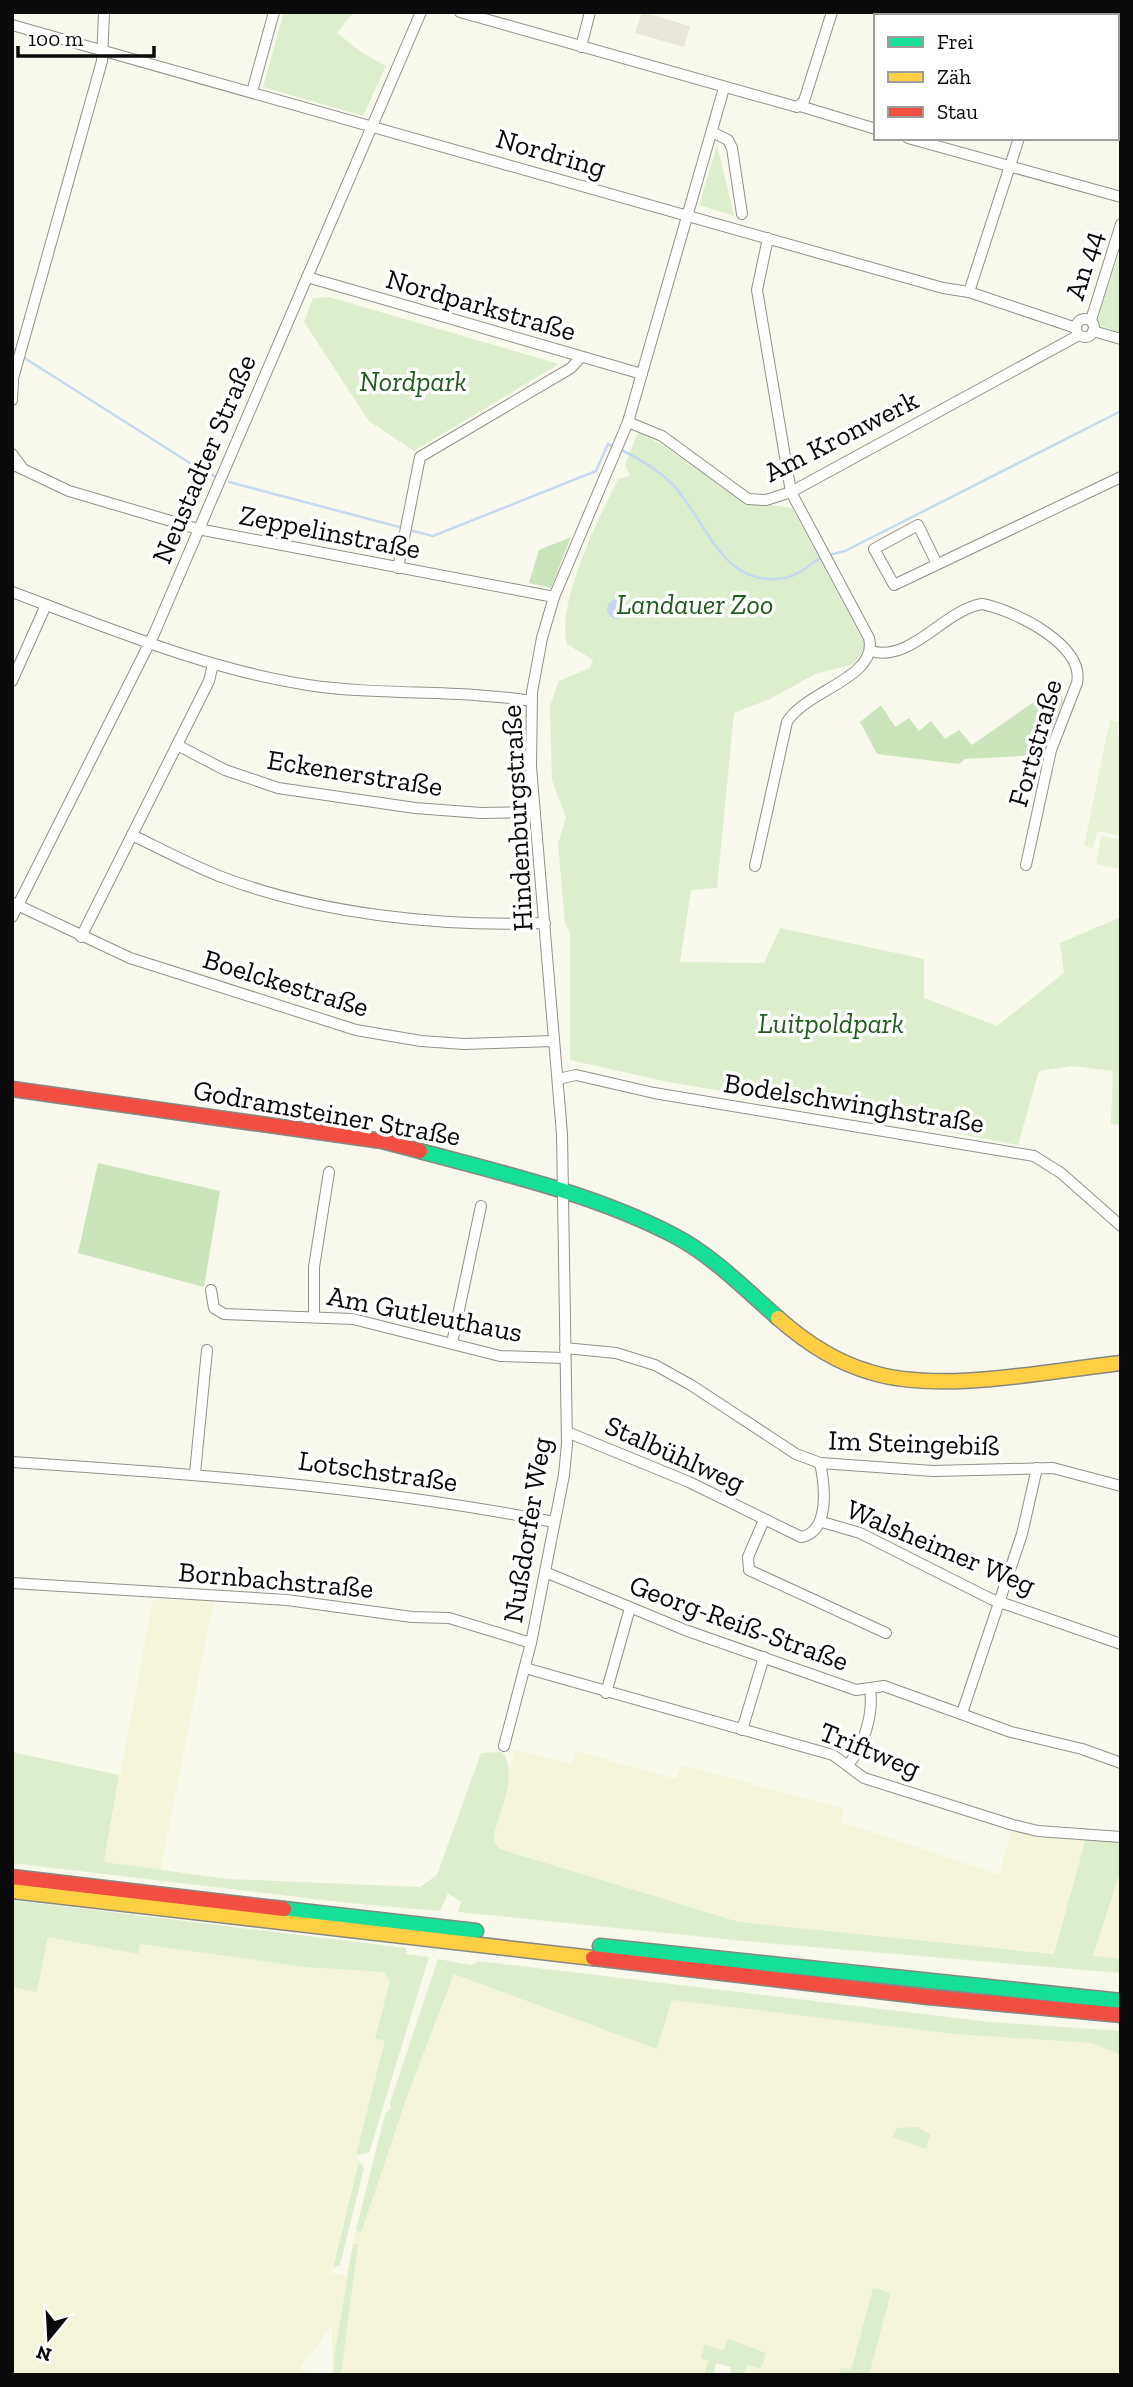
<svg xmlns="http://www.w3.org/2000/svg" width="1133" height="2387" viewBox="0 0 1133 2387" font-family="'Zilla Slab',serif">
  <rect width="100%" height="100%" fill="#f9f8ec"/>
  <g fill="#f3f4d9">
    <path d="M153 1600H214L160 1872 104 1862Z"/>
    <path d="M515 1750 571 1764 576 1751 676 1779 682 1765 844 1809 841 1822 999 1875 1013 1825 1087 1834 1054 1953 739 1922 500 1849 495 1844 494 1834Z"/>
    <path d="M1121 1869V1959L1093 1957Z"/>
    <path d="M48 1936 138 1954 139 1944 303 1967 384 1972 390 1981 375 2038 385 2040 356 2155 359 2161 331 2273 346 2276 356 2230 361 2232 406 2099 454 1974 657 2048 672 2000 954 2034 1092 2043 1121 2055V2375H869L891 2294 873 2288 851 2372 841 2369 839 2375H744L748 2365 705 2344 708 2360 705 2373 711 2375H332V2326L299 2369 326 2375H12V1987L37 1992Z"/>
  </g>
  <g fill="#dceecd">
    <path d="M284 12 353 13 337 33 361 52 386 66 363 116 263 87Z"/>
    <path d="M717 145 734 216 699 205Z"/>
    <path d="M1121 248V333L1096 324Z"/>
    <path d="M329 297 559 364 414 451 369 421 304 322 313 298Z"/>
    <path d="M638 432 664 446 746 502 792 508 866 646 854 664 815 674 772 698 734 713 717 888 691 890 680 962 764 963 780 928 924 959V998L997 1026 1064 973 1060 943 1121 917V1125L1111 1124 1113 1071 1072 1066 1039 1071 1018 1145 869 1117 826 1106H810L668 1082 570 1060V933L565 923 558 844 566 818 552 780 550 706 559 681 590 668 593 660 567 644C556 602 599 518 618 479L630 476 625 465Z"/>
    <path d="M12 1752 119 1775 104 1862 227 1879 420 1887 437 1875 481 1753 502 1752C519 1771 500 1812 494 1834L495 1843 500 1849 739 1922 1054 1954 1087 1834 1121 1837V1869L1093 1956 1121 1959V1973L754 1942 458 1912 461 1902 448 1893 440 1911 348 1903 12 1863Z"/>
    <path d="M12 1900 406 1948V1954L429 1957 369 2153 356 2155 385 2040 375 2039 390 1981 384 1972 303 1967 140 1944 138 1954 48 1937 37 1992 12 1987Z"/>
    <path d="M438 1959 471 1965 478 1961 990 2022 1121 2031V2055L1092 2043 954 2034 672 2000 657 2049 454 1974 406 2099 361 2233 356 2230 385 2114 391 2109 390 2103Z"/>
    <path d="M918 2127 930 2135 926 2149 893 2137 897 2128Z"/>
    <path d="M359 2161 364 2168 340 2265 333 2268Z"/>
    <path d="M358 2244 341 2375H334L335 2352 353 2245Z"/>
    <path d="M873 2288 891 2293 869 2375H839L841 2368 851 2371Z"/>
    <path d="M728 2339 766 2353 761 2369 748 2365 744 2375H730L731 2367 716 2363 713 2375 705 2373 708 2360 701 2358 705 2344 723 2351Z"/>
  </g>
  <g fill="#cbe4bc">
    <path d="M571 537 551 588 529 583 539 550Z"/>
    <path d="M1058 685 1063 701 1041 755 965 759 959 764 877 754 860 722 881 705 895 727 909 718 919 731 931 721 945 739 959 730 972 745Z"/>
    <path d="M98 1163 220 1191 204 1287 78 1253Z"/>
  </g>
  <g fill="#e7f2d7">
    <path d="M1110 720 1119 722 1117 735 1121 736V836L1097 831 1093 848 1084 846Z"/>
    <path d="M1101 836 1121 840V869L1096 864Z"/>
  </g>
  <path fill="#e8e7d9" d="M642 12 690 26 684 47 635 33Z"/>
  <circle fill="#c5daf0" cx="617" cy="609" r="10"/>
  <g fill="none" stroke-linecap="round" stroke-linejoin="round">
    <g stroke="#c5daf0" stroke-width="2.5">
      <path d="M12 348 18 353"/>
      <path d="M23 357 204 472 217 477"/>
      <path d="M229 482 403 528"/>
      <path d="M409 530 433 536 596 471 608 444C629 453 655 467 672 484 708 521 721 589 785 578 801 575 809 563 823 557"/>
      <path d="M829 555 845 551 1121 411"/>
    </g>
    <g stroke="#92918c" stroke-width="12">
      <g id="street">
        <path d="M460 12 797 107 804 101 832 12"/>
        <path d="M1059 16 1060 12"/>
        <path d="M12 25 943 288 969 292 1076 328"/>
        <path d="M581 47 590 12"/>
        <path d="M252 92 274 12"/>
        <path d="M800 106 876 129"/>
        <path d="M712 132 728 140 732 148 742 214"/>
        <path d="M908 138 1121 197"/>
        <path d="M307 277 642 374"/>
        <path d="M969 292 1019 138"/>
        <circle cx="1085" cy="328" r="9"/>
        <path d="M1091 320 1121 224"/>
        <path d="M1093 331 1121 339"/>
        <path d="M12 382 102 61 104 12"/>
        <path d="M12 400 13 381"/>
        <path d="M628 422 662 436 748 499 766 500 791 492 1079 335"/>
        <path d="M12 454 23 469"/>
        <path d="M12 464 69 491 198 529 554 597"/>
        <path d="M936 562 918 525 874 549 894 585 1121 477"/>
        <path d="M398 568 420 457 571 368 581 357"/>
        <path d="M12 592C109 628 205 669 308 685 381 696 458 689 531 701"/>
        <path d="M871 651C911 663 944 610 982 604 1014 610 1085 645 1077 683L1051 750 1026 865"/>
        <path d="M12 681 46 605"/>
        <path d="M177 745 225 770 278 788 415 808 481 813 535 812"/>
        <path d="M132 835C161 849 189 864 219 876 318 914 440 927 545 923"/>
        <path d="M755 866 787 722C806 690 879 678 869 638L791 492 757 290 768 238"/>
        <path d="M13 903 130 958 356 1030 421 1041 464 1044 554 1041"/>
        <path d="M12 917 154 634 421 12"/>
        <path d="M81 937 209 681 213 664"/>
        <path d="M558 1079 576 1075 654 1093 1034 1156 1061 1173 1121 1226"/>
        <path d="M211 1290 214 1308 224 1314 353 1319 500 1356 565 1358"/>
        <path d="M314 1316V1267L329 1172"/>
        <path d="M452 1343 481 1206"/>
        <path d="M565 1348 616 1353 655 1365 691 1385 796 1454 820 1463 933 1471 1053 1468 1121 1486"/>
        <path d="M567 1432 689 1482 801 1537C830 1532 825 1486 820 1463"/>
        <path d="M12 1462C195 1474 375 1487 554 1522"/>
        <path d="M195 1473 207 1350"/>
        <path d="M764 1520 748 1557 749 1570 886 1633"/>
        <path d="M822 1522 860 1533 991 1599 1121 1644"/>
        <path d="M545 1572 685 1630 856 1690 884 1686 1011 1732 1082 1749 1121 1763"/>
        <path d="M12 1583 287 1600 412 1617 449 1618 531 1643"/>
        <path d="M525 1668 833 1755 864 1778 1013 1825 1038 1831 1121 1837"/>
        <path d="M606 1693 630 1608"/>
        <path d="M962 1713 1022 1534 1037 1468"/>
        <path d="M742 1730 764 1657"/>
        <path d="M504 1746 531 1643 564 1475 567 1444 562 1134 531 767 532 692 542 638 554 597 628 422 724 88"/>
        <path d="M849 1764C864 1745 874 1713 870 1689"/>
      </g>
    </g>
    <g stroke="#888882" stroke-width="17">
      <g id="fast">
        <path d="M420 1151C505 1174 594 1194 673 1235 712 1255 745 1289 778 1318"/>
        <path d="M284 1909 476 1931"/>
        <path d="M600 1946 1121 2001"/>
      </g>
    </g>
    <g stroke="#888882" stroke-width="17">
      <g id="slow">
        <path d="M778 1318C804 1341 835 1362 870 1372 940 1394 1047 1371 1121 1363"/>
        <path d="M12 1891 593 1958"/>
      </g>
    </g>
    <g stroke="#888882" stroke-width="17">
      <g id="jam">
        <path d="M12 1089 382 1141 420 1151"/>
        <path d="M12 1877 284 1909"/>
        <path d="M593 1958 928 1997 1121 2015"/>
      </g>
    </g>
    <use href="#street" stroke="#fefefc" stroke-width="10"/>
    <use href="#fast" stroke="#16e098" stroke-width="14"/>
    <use href="#slow" stroke="#ffcf43" stroke-width="14"/>
    <use href="#jam" stroke="#f24e42" stroke-width="14"/>
  </g>
  <g text-anchor="middle" dominant-baseline="central" stroke-width="7" stroke-linejoin="round" paint-order="stroke">
    <g font-size="28" fill="#0a0a0a" stroke="#fff">
      <text transform="translate(551 153) rotate(16)">Nordring</text>
      <text transform="translate(1084 265) rotate(-73)">An 44</text>
      <text transform="translate(481 305) rotate(16)">Nordparkstraße</text>
      <text transform="translate(841 436) rotate(-27)">Am Kronwerk</text>
      <text transform="translate(204 459) rotate(-67)">Neustadter Straße</text>
      <text transform="translate(330 532) rotate(11)">Zeppelinstraße</text>
      <text transform="translate(1035 743) rotate(-74)">Fortstraße</text>
      <text transform="translate(355 773) rotate(9)">Eckenerstraße</text>
      <text transform="translate(517 818) rotate(-93)">Hindenburgstraße</text>
      <text transform="translate(286 983) rotate(17)">Boelckestraße</text>
      <text transform="translate(854 1103) rotate(9)">Bodelschwinghstraße</text>
      <text transform="translate(327 1113) rotate(10)">Godramsteiner Straße</text>
      <text transform="translate(425 1314) rotate(11)">Am Gutleuthaus</text>
      <text transform="translate(914 1443) rotate(2)">Im Steingebiß</text>
      <text transform="translate(675 1454) rotate(24)">Stalbühlweg</text>
      <text transform="translate(378 1471) rotate(8)">Lotschstraße</text>
      <text transform="translate(527 1530) rotate(-81)">Nußdorfer Weg</text>
      <text transform="translate(941 1547) rotate(23)">Walsheimer Weg</text>
      <text transform="translate(276 1580) rotate(5)">Bornbachstraße</text>
      <text transform="translate(739 1623) rotate(20)">Georg-Reiß-Straße</text>
      <text transform="translate(870 1750) rotate(22)">Triftweg</text>
    </g>
    <g font-size="28" font-style="italic" fill="#215c1f" stroke="#fff">
      <text x="413" y="381">Nordpark</text>
      <text x="695" y="604">Landauer Zoo</text>
      <text x="831" y="1023">Luitpoldpark</text>
    </g>
  </g>
  <rect width="1133" height="2387" fill="none" stroke="#0a0a0a" stroke-width="28"/>
  <rect x="874" y="14" width="245" height="126" fill="#ffffff" stroke="#9d9d9d" stroke-width="2"/>
  <rect x="888" y="37" width="35" height="10" fill="#16e098" stroke="#9d9d9d" stroke-width="2"/>
  <text x="937" y="49" font-size="21" fill="#0a0a0a">Frei</text>
  <rect x="888" y="72" width="35" height="10" fill="#ffcf43" stroke="#9d9d9d" stroke-width="2"/>
  <text x="937" y="84" font-size="21" fill="#0a0a0a">Zäh</text>
  <rect x="888" y="107" width="35" height="10" fill="#f24e42" stroke="#9d9d9d" stroke-width="2"/>
  <text x="937" y="119" font-size="21" fill="#0a0a0a">Stau</text>
  <g transform="translate(49 2338) rotate(198)" stroke="#ffffff" stroke-width="5" paint-order="stroke">
  <path d="M0-5L12 26L0 18L-12 26Z" fill="#0a0a0a"/>
  <text y="-10" font-size="19" font-weight="bold" text-anchor="middle" fill="#0a0a0a">N</text>
  </g>
  <path d="M18 46v10h136v-10" fill="none" stroke="#0a0a0a" stroke-width="3.5"/>
  <text x="28" y="46" font-size="21" fill="#0a0a0a" stroke="#ffffff" stroke-width="5" paint-order="stroke">100 m</text>
</svg>
